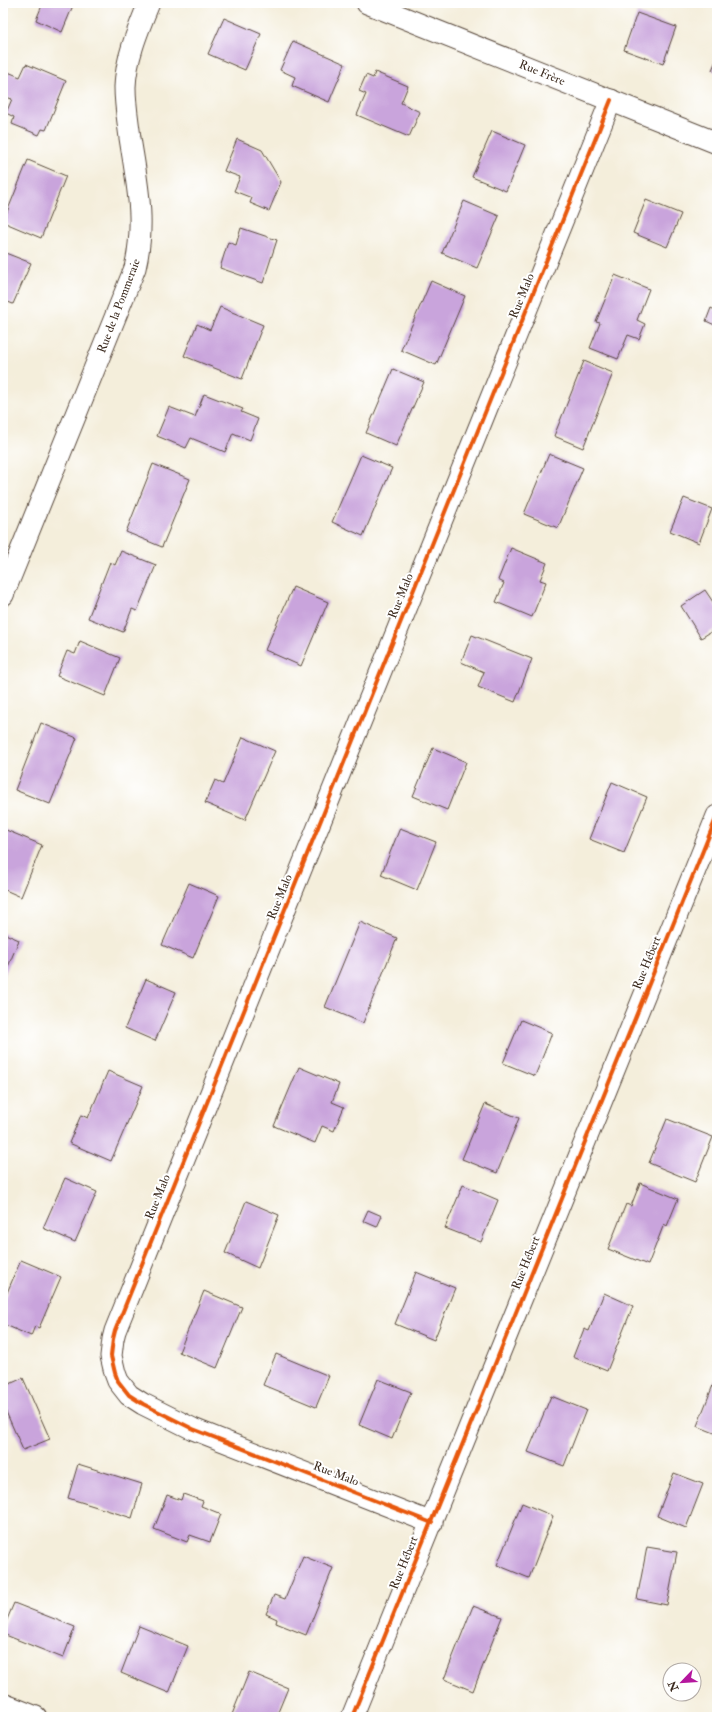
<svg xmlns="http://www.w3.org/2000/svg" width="720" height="1720" viewBox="0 0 720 1720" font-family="'IM FELL Double Pica',serif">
  <rect width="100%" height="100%" fill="#fff"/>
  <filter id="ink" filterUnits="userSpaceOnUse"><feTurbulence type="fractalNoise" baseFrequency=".025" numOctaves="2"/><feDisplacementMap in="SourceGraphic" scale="8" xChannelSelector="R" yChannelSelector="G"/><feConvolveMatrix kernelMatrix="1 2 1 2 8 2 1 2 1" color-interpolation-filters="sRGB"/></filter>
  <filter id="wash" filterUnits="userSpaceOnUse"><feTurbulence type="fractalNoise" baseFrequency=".012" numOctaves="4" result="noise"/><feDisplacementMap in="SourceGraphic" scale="16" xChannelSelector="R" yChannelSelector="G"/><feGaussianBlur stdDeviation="0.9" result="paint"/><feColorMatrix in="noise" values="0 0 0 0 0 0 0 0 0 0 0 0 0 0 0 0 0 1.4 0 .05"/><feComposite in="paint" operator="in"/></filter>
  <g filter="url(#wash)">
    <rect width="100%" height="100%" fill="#f4eedb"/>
    <g id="blocks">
      <g fill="#c9a4dc">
        <path d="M43 3H74L62 32 36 20Z"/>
        <path d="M637 13 676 27 663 64 624 50Z"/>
        <path d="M224 18 261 34 245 70 208 54Z"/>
        <path d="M293 41 345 64 329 102 292 86 295 77 280 70Z"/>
        <path d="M717 58V72L712 70Z"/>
        <path d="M26 64 66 81 46 130 42 129 39 135 12 124 14 117 6 113 12 99 3 96V84L8 72 20 77Z"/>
        <path d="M375 72 408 86 401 103 420 112 409 137 357 115 366 94 359 91 366 75 373 78Z"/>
        <path d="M492 131 525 145 506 191 472 177Z"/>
        <path d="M237 139 262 150 281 182 269 211 250 203 252 198 234 191 240 177 224 171Z"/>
        <path d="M28 160 66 176 41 238 3 222Z"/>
        <path d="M646 200 681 214 667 247 633 233Z"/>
        <path d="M464 201 499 216 477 268 442 253Z"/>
        <path d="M241 228 277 240 263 283 220 268 228 242 236 245Z"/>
        <path d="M3 252 31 263 13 304 3 300Z"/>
        <path d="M615 275 649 289 637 320 645 324 639 339 628 335 618 359 590 348 600 323 596 322Z"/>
        <path d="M431 281 465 296 436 365 401 350Z"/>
        <path d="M220 307 263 325 242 379 184 356 197 324 210 330Z"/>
        <path d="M711 308 717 311V326L706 321Z"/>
        <path d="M584 361 613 373 583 448 554 436Z"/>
        <path d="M393 369 424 382 396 446 366 433Z"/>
        <path d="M204 394 243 409 241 412 258 419 250 440 233 433 225 452 191 438 186 448 157 436 169 407 195 417Z"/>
        <path d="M549 454 583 468 558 528 524 514Z"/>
        <path d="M361 455 392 468 363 536 332 522Z"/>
        <path d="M153 464 190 479 162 547 126 532Z"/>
        <path d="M684 498 712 509 699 543 670 531Z"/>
        <path d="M511 548 547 563 540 580 546 582 532 617 496 602 504 583 498 580Z"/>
        <path d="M121 551 156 565 137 611 132 609 123 632 88 618 110 562 115 565Z"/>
        <path d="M293 587 328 602 301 666 265 650Z"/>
        <path d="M705 590 717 608V628L701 638 681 606Z"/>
        <path d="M472 635 532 659 515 702 478 687 484 672 461 662Z"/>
        <path d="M80 641 120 658 105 696 57 676 67 651 75 654Z"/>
        <path d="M41 723 77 738 50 804 15 790Z"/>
        <path d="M243 737 275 751 245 820 205 803 215 780 223 784Z"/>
        <path d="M433 748 466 762 447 810 413 796Z"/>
        <path d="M612 782 647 797 624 853 589 839Z"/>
        <path d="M400 828 436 842 417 890 381 875Z"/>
        <path d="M6 830 42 845 21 897 3 889V839Z"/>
        <path d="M189 883 219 896 193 958 162 945Z"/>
        <path d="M360 922 397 938 363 1023 325 1007Z"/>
        <path d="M3 933 19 940 3 979Z"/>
        <path d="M146 979 176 992 155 1041 125 1028Z"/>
        <path d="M521 1020 552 1033 535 1076 503 1063Z"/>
        <path d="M299 1067 339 1084 332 1102 344 1107 334 1131 322 1126 315 1143 274 1126Z"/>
        <path d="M108 1071 143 1086 111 1161 69 1143 81 1115 88 1118Z"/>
        <path d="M485 1104 519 1118 497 1173 462 1159Z"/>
        <path d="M667 1119 713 1137 695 1182 649 1163Z"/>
        <path d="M65 1178 97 1192 75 1242 43 1228Z"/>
        <path d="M640 1183 678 1199 667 1226 664 1224 648 1265 608 1249 626 1204 631 1206Z"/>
        <path d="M463 1185 498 1200 481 1242 445 1228Z"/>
        <path d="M246 1201 279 1215 258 1268 225 1253Z"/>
        <path d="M368 1210 382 1216 377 1227 363 1221Z"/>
        <path d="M21 1260 61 1277 39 1328 35 1326 31 1336 3 1324V1302Z"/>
        <path d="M416 1272 455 1288 434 1340 395 1324Z"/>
        <path d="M204 1291 242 1307 217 1368 179 1352Z"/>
        <path d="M604 1293 633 1306 607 1371 573 1357 584 1329 589 1331Z"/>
        <path d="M276 1354 329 1376 316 1407 263 1385Z"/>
        <path d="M717 1375V1434L697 1426Z"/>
        <path d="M23 1378 50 1439 23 1450 3 1405V1387Z"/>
        <path d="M378 1379 411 1392 392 1439 359 1425Z"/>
        <path d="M551 1396 586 1410 564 1466 528 1452Z"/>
        <path d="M78 1464 142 1484 132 1518 68 1498Z"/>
        <path d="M674 1473 703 1484 686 1528 657 1516Z"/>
        <path d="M183 1494 203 1501 201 1506 221 1514 210 1542 190 1535 187 1542 154 1529 167 1495 181 1500Z"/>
        <path d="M522 1503 553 1516 529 1578 497 1565Z"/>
        <path d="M647 1547 677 1552 667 1605 637 1599Z"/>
        <path d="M303 1556 333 1568 306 1635 276 1623 277 1619 266 1614 274 1595 285 1599Z"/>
        <path d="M14 1603 75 1627 63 1658 3 1634V1629Z"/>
        <path d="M473 1606 502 1617 473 1691 444 1679Z"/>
        <path d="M139 1626 188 1646 169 1693 121 1673Z"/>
        <path d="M249 1672 288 1688 276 1717H231Z"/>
      </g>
    </g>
  </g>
  <g filter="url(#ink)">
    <use href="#blocks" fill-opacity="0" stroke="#57473a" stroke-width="1"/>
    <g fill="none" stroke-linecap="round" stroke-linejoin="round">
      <g stroke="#57473a" stroke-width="23">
        <g id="street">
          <path d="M367 3 717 143"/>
          <path d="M3 595 135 268C146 222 137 183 130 138 128 121 125 105 125 87 126 58 138 30 149 3"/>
          <path d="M432 1523 193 1429 143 1404 129 1395 118 1381 115 1373 111 1356 113 1339 115 1331 611 100"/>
          <path d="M3 1704 36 1717"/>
          <path d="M352 1717 717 816"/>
        </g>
      </g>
      <use href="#street" stroke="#fff" stroke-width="21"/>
      <g stroke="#fff" stroke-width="6">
        <g id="cycleway">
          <path d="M432 1523 193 1429 143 1404 129 1395 118 1381 115 1373 111 1356 113 1339 115 1331 611 100"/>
          <path d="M352 1717 717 816"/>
        </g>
      </g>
      <use href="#cycleway" stroke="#e8590c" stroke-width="4"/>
    </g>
  </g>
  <g text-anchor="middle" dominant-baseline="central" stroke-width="4" stroke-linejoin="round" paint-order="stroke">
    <g font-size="12" fill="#3b2a1e" stroke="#fff">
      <text transform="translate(542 73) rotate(22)">Rue Frère</text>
      <text transform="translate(522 296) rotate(-68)">Rue Malo</text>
      <text transform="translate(119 306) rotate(-69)">Rue de la Pommeraie</text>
      <text transform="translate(401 596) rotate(-68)">Rue Malo</text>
      <text transform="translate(280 897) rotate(-68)">Rue Malo</text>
      <text transform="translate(647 963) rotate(-68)">Rue Hébert</text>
      <text transform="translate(158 1197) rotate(-68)">Rue Malo</text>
      <text transform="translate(526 1263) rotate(-68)">Rue Hébert</text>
      <text transform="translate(336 1474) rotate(21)">Rue Malo</text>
      <text transform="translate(404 1563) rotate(-68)">Rue Hébert</text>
    </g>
  </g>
  <rect width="720" height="1720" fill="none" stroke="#fff" stroke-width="16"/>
  <g transform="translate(682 1682) rotate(245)"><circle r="19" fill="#ffffff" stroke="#b1aaa5"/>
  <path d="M0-3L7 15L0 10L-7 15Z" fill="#b5179e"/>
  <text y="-6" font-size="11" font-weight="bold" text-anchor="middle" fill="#3b2a1e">N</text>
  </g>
</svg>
